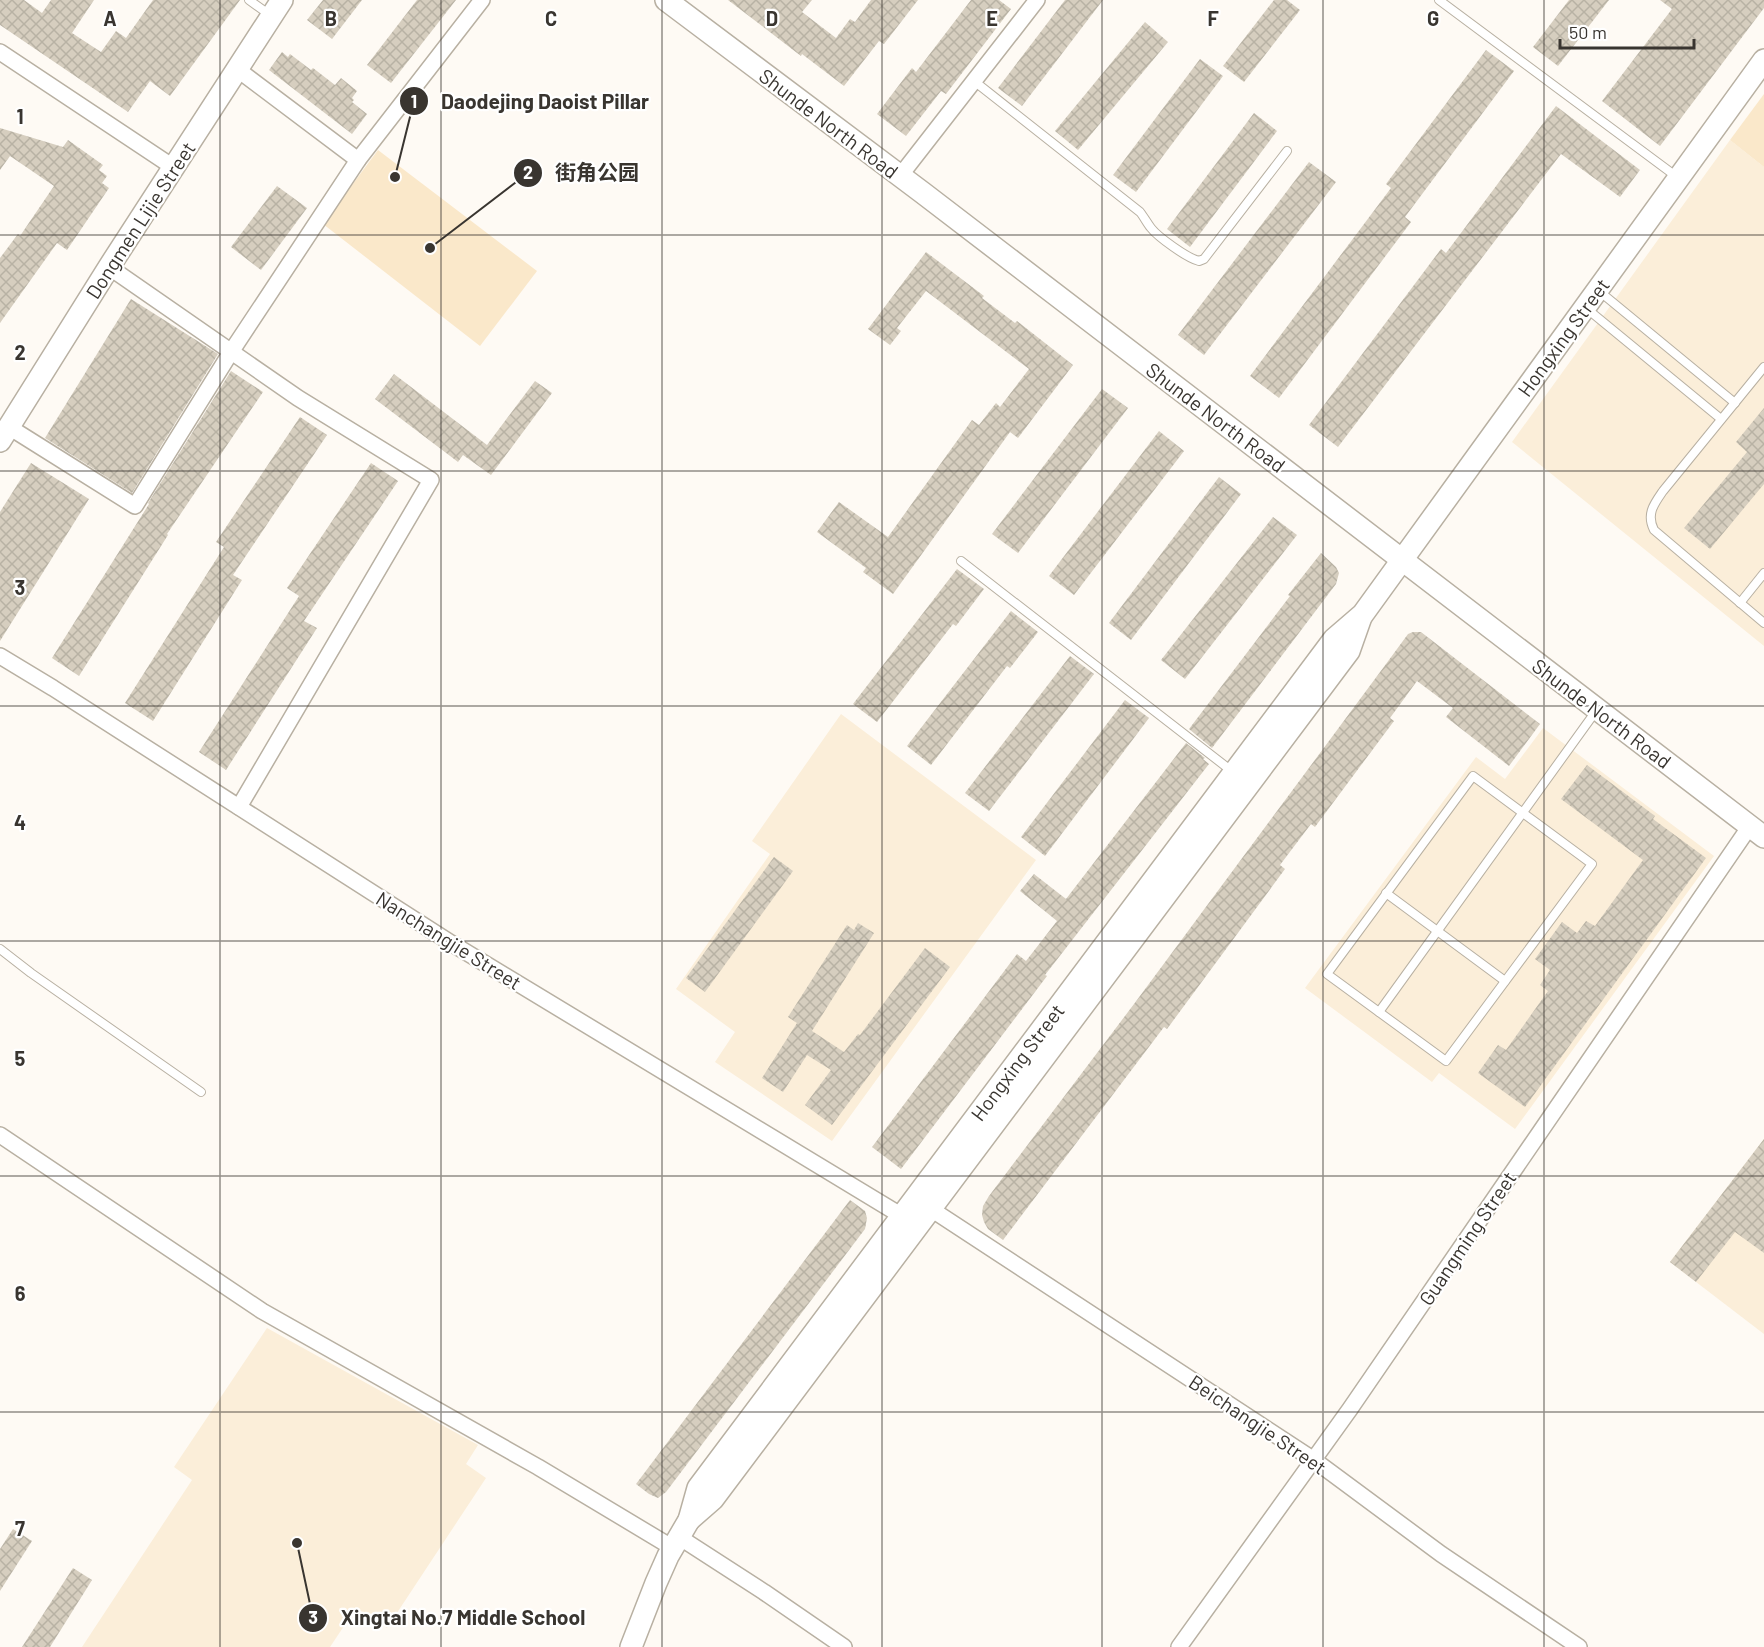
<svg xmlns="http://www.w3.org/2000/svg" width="1764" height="1647" viewBox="0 0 1764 1647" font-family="Barlow,'Noto Sans SC',sans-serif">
  <defs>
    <pattern id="building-cross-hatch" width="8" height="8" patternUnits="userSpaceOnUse" patternTransform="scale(1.5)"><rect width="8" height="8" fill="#d6cebf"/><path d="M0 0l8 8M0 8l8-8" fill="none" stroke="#b8b2a4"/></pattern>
  </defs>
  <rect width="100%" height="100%" fill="#fefaf4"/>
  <g fill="#fbeed9">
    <path d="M1730 140 1764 167V646L1512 442Z"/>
    <path d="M841 714 1036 860 832 1141 715 1062 735 1032 676 989 770 854 752 841Z"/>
    <path d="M1543 728 1714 856 1515 1129 1439 1073 1432 1082 1305 988 1476 757 1505 779Z"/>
    <path d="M1764 1139V1334L1670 1262Z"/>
    <path d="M267 1328 478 1445 466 1464 486 1478 387 1628 356 1608 330 1647H82L192 1480 174 1467Z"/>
  </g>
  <g fill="#fae8ca">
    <path d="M1764 94V167L1730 140Z"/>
    <path d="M378 150 537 271 480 346 323 224Z"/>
  </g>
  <g fill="url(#building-cross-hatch)">
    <path d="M0 0H24L42 13 51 0H94L72 33 101 52 116 31 126 38 153 0H240L170 96 150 81 128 112 0 25Z"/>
    <path d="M323 0H362L332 39 307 20Z"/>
    <path d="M417 0H456L391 83 367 65Z"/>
    <path d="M728 0H812L802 12 836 38 850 19 855 22 871 0H918L884 44 879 41 844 86 802 54 801 56Z"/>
    <path d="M971 0H999L1011 9 946 94 941 91 906 136 877 114 912 68 916 72Z"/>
    <path d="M1065 0H1103L1022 106 998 88Z"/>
    <path d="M1274 0H1287L1300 10 1244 82 1223 66Z"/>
    <path d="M1569 0H1609L1558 66 1533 47Z"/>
    <path d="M1660 0H1764V8L1660 146 1602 101 1672 9Z"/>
    <path d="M1145 22 1168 42 1078 150 1055 131Z"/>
    <path d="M1486 50 1514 71 1405 217 1411 222 1279 398 1250 376 1391 188 1386 184Z"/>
    <path d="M282 52 288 57 290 54 311 70 313 68 335 85 341 78 357 91 352 98 354 100 352 102 367 114 352 134 269 70Z"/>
    <path d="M1200 59 1223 76 1136 192 1113 175Z"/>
    <path d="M1556 106 1640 170 1620 197 1561 154 1338 447 1309 425 1441 249 1446 253Z"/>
    <path d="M1254 113 1277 131 1190 247 1167 229Z"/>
    <path d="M0 128 63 147 68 140 103 165 99 170 107 176 102 183 109 188 67 250 57 243 0 323V258L18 234 20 236 54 186 10 156 0 170Z"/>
    <path d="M1309 162 1336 182 1204 355 1178 335Z"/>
    <path d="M277 186 307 208 261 270 231 247Z"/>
    <path d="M926 252 984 296 982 298 1015 323 1017 321 1073 365 1018 438 1010 432 893 594 863 572 866 568 817 532 839 502 888 537 972 420 979 425 996 403 1000 407 1029 369 926 291 897 328 901 331 890 345 868 329Z"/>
    <path d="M131 299 218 354 132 493 45 438Z"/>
    <path d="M231 371 263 392 167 534 168 535 79 676 52 658 149 504 148 503Z"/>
    <path d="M394 374 487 445 535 381 552 393 491 475 463 455 458 462 375 399Z"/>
    <path d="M1102 389 1128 408 1018 553 992 534Z"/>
    <path d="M1764 408V484L1710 549 1684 528 1747 452 1736 442Z"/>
    <path d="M300 417 327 435 233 575 242 580 153 721 125 703 224 547 216 542Z"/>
    <path d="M1159 431 1184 451 1074 595 1049 576Z"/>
    <path d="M31 463 89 499 0 641V512Z"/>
    <path d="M371 463 398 481 304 621 317 628 226 770 199 752 299 596 287 588Z"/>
    <path d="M1219 477 1241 494 1131 640 1109 623Z"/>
    <path d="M1273 517 1297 535 1185 679 1161 660Z"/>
    <path d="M1321 553 1336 567 1339 573 1336 584 1212 748 1189 729 1290 596 1288 595Z"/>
    <path d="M957 569 984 589 956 626 953 624 877 722 853 704Z"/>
    <path d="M1011 611 1038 632 1010 668 1007 666 931 765 907 746Z"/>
    <path d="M1413 632H1421L1540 724 1509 766 1446 717 1453 708 1417 681 1390 718 1394 721 1315 827 1311 824 1280 865 1285 869 1167 1029 1164 1027 1003 1240 988 1229 984 1222 982 1215 983 1206 989 1196 1134 1004 1386 664 1408 634Z"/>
    <path d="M1070 656 1094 674 989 811 965 793Z"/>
    <path d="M1125 700 1149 718 1045 856 1021 837Z"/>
    <path d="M1186 743 1205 758 1203 759 1209 764 1045 975 1047 976 901 1169 872 1147 1017 954 1026 961 1057 921 1020 891 1034 874 1066 899Z"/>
    <path d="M1587 765 1655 816 1653 819 1706 858 1525 1107 1478 1073 1498 1045 1506 1050 1548 991 1540 985 1550 970 1535 959 1562 922 1577 933 1586 921 1595 926 1643 860 1561 799Z"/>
    <path d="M774 857 793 871 705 992 686 978Z"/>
    <path d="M858 923 874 933 812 1031 844 1052 858 1034 860 1035 925 948 950 967 832 1125 805 1105 831 1070 807 1055 783 1092 762 1078 797 1023 788 1017 847 925 854 930Z"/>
    <path d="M1764 1139V1253L1735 1232 1696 1282 1670 1262Z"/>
    <path d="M850 1200 865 1211 867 1218 865 1229 666 1492 658 1498 649 1494 636 1484Z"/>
    <path d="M13 1529 32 1541 0 1591V1549Z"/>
    <path d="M73 1568 92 1580 50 1647H22Z"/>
  </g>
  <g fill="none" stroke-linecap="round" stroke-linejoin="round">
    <g stroke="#b8b0a2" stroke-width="10">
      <g id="lane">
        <path d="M249 0 270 15"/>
        <path d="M1439 0 1677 177"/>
        <path d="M974 81 1140 212C1144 217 1147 223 1151 228 1158 237 1187 258 1199 261L1204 259 1287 151"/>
        <path d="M1599 291 1735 403"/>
        <path d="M1586 308 1721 419"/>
        <path d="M1764 367 1663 491C1654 504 1646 514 1654 530L1764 623"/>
        <path d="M961 561 1233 772"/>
        <path d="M1740 603 1764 573"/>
        <path d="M1473 776 1592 864 1446 1061 1327 974Z"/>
        <path d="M1386 893 1505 981"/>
        <path d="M0 949 31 973 201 1092"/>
        <path d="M1379 1012 1596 711"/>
      </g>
    </g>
    <g stroke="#b8b0a2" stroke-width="18">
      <g id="street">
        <path d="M0 52 173 167"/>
        <path d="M237 69 358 160"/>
        <path d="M900 176 1037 0"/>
        <path d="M109 267 298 398 431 480 239 807"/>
        <path d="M9 427 135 506 231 352 358 160 482 0"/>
        <path d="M0 656 53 688 451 943 902 1216"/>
        <path d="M0 1135 262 1311 538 1467 673 1548"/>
        <path d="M931 1209 1314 1460 1441 1554 1579 1647"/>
        <path d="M679 1537 764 1592 844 1647"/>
        <path d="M1179 1647 1350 1409 1750 826"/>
      </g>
    </g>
    <g stroke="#b8b0a2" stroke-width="24">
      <g id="secondary">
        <path d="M666 0 923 193 1764 837"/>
        <path d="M0 441 109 267 282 0"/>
        <path d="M689 1520 713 1499 1349 651 1361 617"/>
        <path d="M631 1647 656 1583 668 1556 689 1520 698 1488 1334 639 1363 614 1764 60"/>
      </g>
    </g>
    <use href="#lane" stroke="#fff" stroke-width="8"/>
    <use href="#street" stroke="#fff" stroke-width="15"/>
    <use href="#secondary" stroke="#fff" stroke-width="21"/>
  </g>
  <path fill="none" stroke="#393530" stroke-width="1.5" stroke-opacity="0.55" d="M220 0V1647M441 0V1647M662 0V1647M882 0V1647M1102 0V1647M1323 0V1647M1544 0V1647M0 235H1764M0 471H1764M0 706H1764M0 941H1764M0 1176H1764M0 1412H1764"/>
  <g text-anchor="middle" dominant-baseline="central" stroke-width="4.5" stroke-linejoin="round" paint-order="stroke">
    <g font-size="20" fill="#393530" stroke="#fff">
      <text transform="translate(829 123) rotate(37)">Shunde North Road</text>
      <text transform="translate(140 220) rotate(-57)">Dongmen Lijie Street</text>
      <text transform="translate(1563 337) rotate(-54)">Hongxing Street</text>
      <text transform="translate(1216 417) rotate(37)">Shunde North Road</text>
      <text transform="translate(1602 713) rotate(37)">Shunde North Road</text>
      <text transform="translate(449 940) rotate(32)">Nanchangjie Street</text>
      <text transform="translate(1017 1062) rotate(-53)">Hongxing Street</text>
      <text transform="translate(1467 1238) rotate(-56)">Guangming Street</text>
      <text transform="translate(1258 1424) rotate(34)">Beichangjie Street</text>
    </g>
  </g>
  <g font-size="20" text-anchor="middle" font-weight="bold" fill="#393530" stroke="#fff" stroke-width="4.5" stroke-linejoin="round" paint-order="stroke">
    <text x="110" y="26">A</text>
    <text x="331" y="26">B</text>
    <text x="551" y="26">C</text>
    <text x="772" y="26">D</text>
    <text x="992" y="26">E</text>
    <text x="1213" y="26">F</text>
    <text x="1433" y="26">G</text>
    <text x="20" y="124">1</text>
    <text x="20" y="360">2</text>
    <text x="20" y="595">3</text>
    <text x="20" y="830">4</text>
    <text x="20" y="1066">5</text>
    <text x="20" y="1301">6</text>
    <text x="20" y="1536">7</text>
  </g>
  <path fill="none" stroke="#393530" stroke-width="2" d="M395 177L414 101M430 248L528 173M297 1543L313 1618"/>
  <g fill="#393530" stroke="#fff" stroke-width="2">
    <circle cx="395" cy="177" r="6"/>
    <circle cx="430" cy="248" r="6"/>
    <circle cx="297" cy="1543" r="6"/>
    <circle cx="414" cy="101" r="15"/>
    <circle cx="528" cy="173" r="15"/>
    <circle cx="313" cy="1618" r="15"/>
  </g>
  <g font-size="18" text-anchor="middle" font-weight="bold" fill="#fff">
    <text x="414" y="108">1</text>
    <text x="528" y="179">2</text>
    <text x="313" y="1624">3</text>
  </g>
  <g font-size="21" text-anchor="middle" font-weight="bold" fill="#393530" stroke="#fff" stroke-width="4.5" stroke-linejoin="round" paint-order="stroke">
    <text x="545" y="109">Daodejing Daoist Pillar</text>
    <text x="597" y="180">街角公园</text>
    <text x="463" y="1625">Xingtai No.7 Middle School</text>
  </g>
  <path d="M1560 39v9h134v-9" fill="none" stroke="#393530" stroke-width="3"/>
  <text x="1569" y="39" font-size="18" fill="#393530" stroke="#ffffff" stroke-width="4.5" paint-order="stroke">50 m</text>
</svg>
